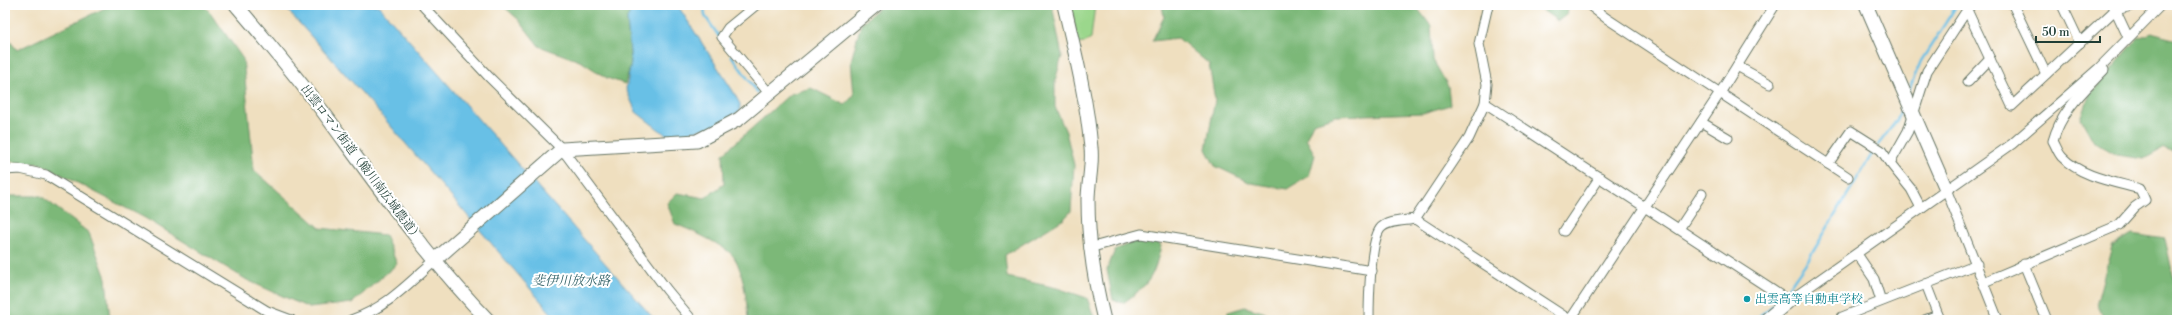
<svg xmlns="http://www.w3.org/2000/svg" width="2182" height="325" viewBox="0 0 2182 325" font-family="'Libre Bodoni','Noto Serif JP',serif">
  <rect width="100%" height="100%" fill="#fff"/>
  <filter id="ink" filterUnits="userSpaceOnUse"><feTurbulence type="fractalNoise" baseFrequency=".025" numOctaves="2"/><feDisplacementMap in="SourceGraphic" scale="8" xChannelSelector="R" yChannelSelector="G"/><feConvolveMatrix kernelMatrix="1 2 1 2 8 2 1 2 1" color-interpolation-filters="sRGB"/></filter>
  <filter id="wash" filterUnits="userSpaceOnUse"><feTurbulence type="fractalNoise" baseFrequency=".012" numOctaves="4" result="noise"/><feDisplacementMap in="SourceGraphic" scale="16" xChannelSelector="R" yChannelSelector="G"/><feGaussianBlur stdDeviation="0.9" result="paint"/><feColorMatrix in="noise" values="0 0 0 0 0 0 0 0 0 0 0 0 0 0 0 0 0 1.4 0 .05"/><feComposite in="paint" operator="in"/></filter>
  <g filter="url(#wash)">
    <rect width="100%" height="100%" fill="#efdfbf"/>
    <path fill="#9bd78c" stroke="#5d8a60" d="M1071 5H1095L1091 38 1084 43 1078 44Z"/>
    <g fill="#7cb878" stroke="#4e7a56">
      <path d="M111 5H203L210 12 243 59 254 170 320 228 385 235 397 264 352 303 309 308 247 280 145 218 41 164 5 161V35L17 50Z"/>
      <path d="M502 5H633L627 19 631 63 625 84 607 78 582 62 539 46 518 19Z"/>
      <path d="M882 5H1052L1062 56 1055 81V107L1066 132 1074 165 1071 211 1064 219 1005 255 1007 277 1057 288 1087 298 1095 320H748C747 303 744 272 734 257 726 246 689 229 675 224L667 203 677 193 705 198 724 184 723 154 790 94 811 88 845 105 854 95 851 61 861 24Z"/>
      <path d="M1162 5H1415L1431 26 1433 60 1448 86 1450 105 1423 113 1336 116 1313 123 1306 139 1315 155 1309 176 1288 189 1251 183 1215 166 1206 149 1215 100 1209 64 1178 38 1152 41 1164 17Z"/>
      <path d="M1535 5H1570L1566 15 1558 21Z"/>
      <path d="M2151 33 2177 40V157L2174 152 2164 148 2144 159 2116 155 2094 142 2081 119 2089 96 2138 38Z"/>
      <path d="M7 196H41L89 233 106 278 110 320H5Z"/>
      <path d="M2132 234 2165 239 2177 293V320H2104L2097 302 2112 246Z"/>
      <path d="M1142 238H1156L1161 246C1153 279 1150 283 1123 303L1113 300 1107 270 1115 250Z"/>
      <path d="M1245 307 1263 312 1279 320H1227L1228 312Z"/>
    </g>
    <g fill="#68c0e6" stroke="#447e8d">
      <path d="M283 5H378L655 320H557L370 102Z"/>
      <path d="M633 5 678 6 733 91 740 104V111L715 126 683 134 666 135 636 112 626 89 631 63 627 19Z"/>
    </g>
    <g fill="none" stroke-linecap="round" stroke-linejoin="round">
      <g stroke="#68c0e6" stroke-width="2.5">
        <path d="M704 5 705 16 720 38"/>
        <path d="M731 55 757 92"/>
        <path d="M1908 92 1921 61 1957 5"/>
        <path d="M1878 145 1897 120 1903 104"/>
        <path d="M1783 295 1808 260 1875 149"/>
        <path d="M1754 320 1779 301"/>
      </g>
    </g>
  </g>
  <g filter="url(#ink)">
    <g fill="none" stroke-linecap="round" stroke-linejoin="round">
      <g stroke="#687665" stroke-width="11">
        <g id="street">
          <path d="M422 5 489 77 562 149 667 290 692 320"/>
          <path d="M756 5 728 28 722 37 769 93"/>
          <path d="M1589 5 1606 18 1848 177"/>
          <path d="M1971 5 1967 10 2012 106 2115 10 2136 5"/>
          <path d="M2013 5 2046 74"/>
          <path d="M2062 5 2080 43"/>
          <path d="M2113 5 2128 37"/>
          <path d="M1737 66 1770 84"/>
          <path d="M1968 82 1990 59"/>
          <path d="M1485 103 1789 301 2012 144 2098 69 2161 5"/>
          <path d="M1701 122 1728 138"/>
          <path d="M1828 164 1851 131 1881 150 1890 163"/>
          <path d="M5 170 20 169 46 175 267 311 291 320"/>
          <path d="M1946 189 1998 320"/>
          <path d="M1921 208 1911 189 1890 163 1908 131 1927 71 1967 10"/>
          <path d="M1415 219 1570 320"/>
          <path d="M1679 229 1702 194"/>
          <path d="M1564 231 1600 177"/>
          <path d="M1089 248 1141 234 1372 271"/>
          <path d="M1857 254 1874 279 1881 301"/>
          <path d="M2024 264 2047 320"/>
          <path d="M1984 282 2119 225 2135 207 2145 200 2140 189C2115 182 2081 177 2062 157 2058 153 2056 146 2053 141 2061 111 2083 92 2104 70"/>
          <path d="M1926 284 1940 320"/>
          <path d="M351 320C385 309 409 283 435 260"/>
          <path d="M1369 320C1369 301 1370 243 1380 229 1387 220 1405 221 1415 219L1469 138 1485 103 1487 84 1479 44 1488 5"/>
          <path d="M1570 320 1720 93 1775 5"/>
          <path d="M1842 320V317L1977 264"/>
          <path d="M1925 320 1938 315"/>
        </g>
      </g>
      <g stroke="#687665" stroke-width="15">
        <g id="secondary">
          <path d="M236 5C266 40 296 76 324 113 377 185 426 256 488 320"/>
          <path d="M1064 5C1075 52 1087 100 1091 148 1093 165 1088 183 1088 200 1088 241 1094 280 1104 320"/>
          <path d="M1866 5 1946 189"/>
          <path d="M435 260 562 149 697 141 739 119 876 5"/>
          <path d="M1766 320 1789 301"/>
        </g>
      </g>
      <use href="#street" stroke="#fff" stroke-width="9"/>
      <use href="#secondary" stroke="#fff" stroke-width="13"/>
    </g>
  </g>
  <circle fill="#0f9aa8" stroke="#fff" stroke-width="1.5" cx="1747" cy="299" r="4"/>
  <g text-anchor="middle" dominant-baseline="central" stroke-width="4" stroke-linejoin="round" paint-order="stroke">
    <g font-size="12" fill="#1f3d34" stroke="#fff">
      <text transform="translate(361 163) rotate(53)">出雲ロマン街道（簸川南広域農道）</text>
    </g>
    <g font-size="12" fill="#0d838f" stroke="#fff" text-anchor="start">
      <text x="1755" y="299">出雲高等自動車学校</text>
    </g>
    <g font-size="13" font-style="italic" fill="#356469" stroke="#fff">
      <text x="571" y="281">斐伊川放水路</text>
    </g>
  </g>
  <rect width="2182" height="325" fill="none" stroke="#fff" stroke-width="20"/>
  <path d="M2036 36v6h64v-6" fill="none" stroke="#1f3d34" stroke-width="2"/>
  <text x="2042" y="36" font-size="12" fill="#1f3d34" stroke="#ffffff" stroke-width="3" paint-order="stroke">50 m</text>
</svg>
